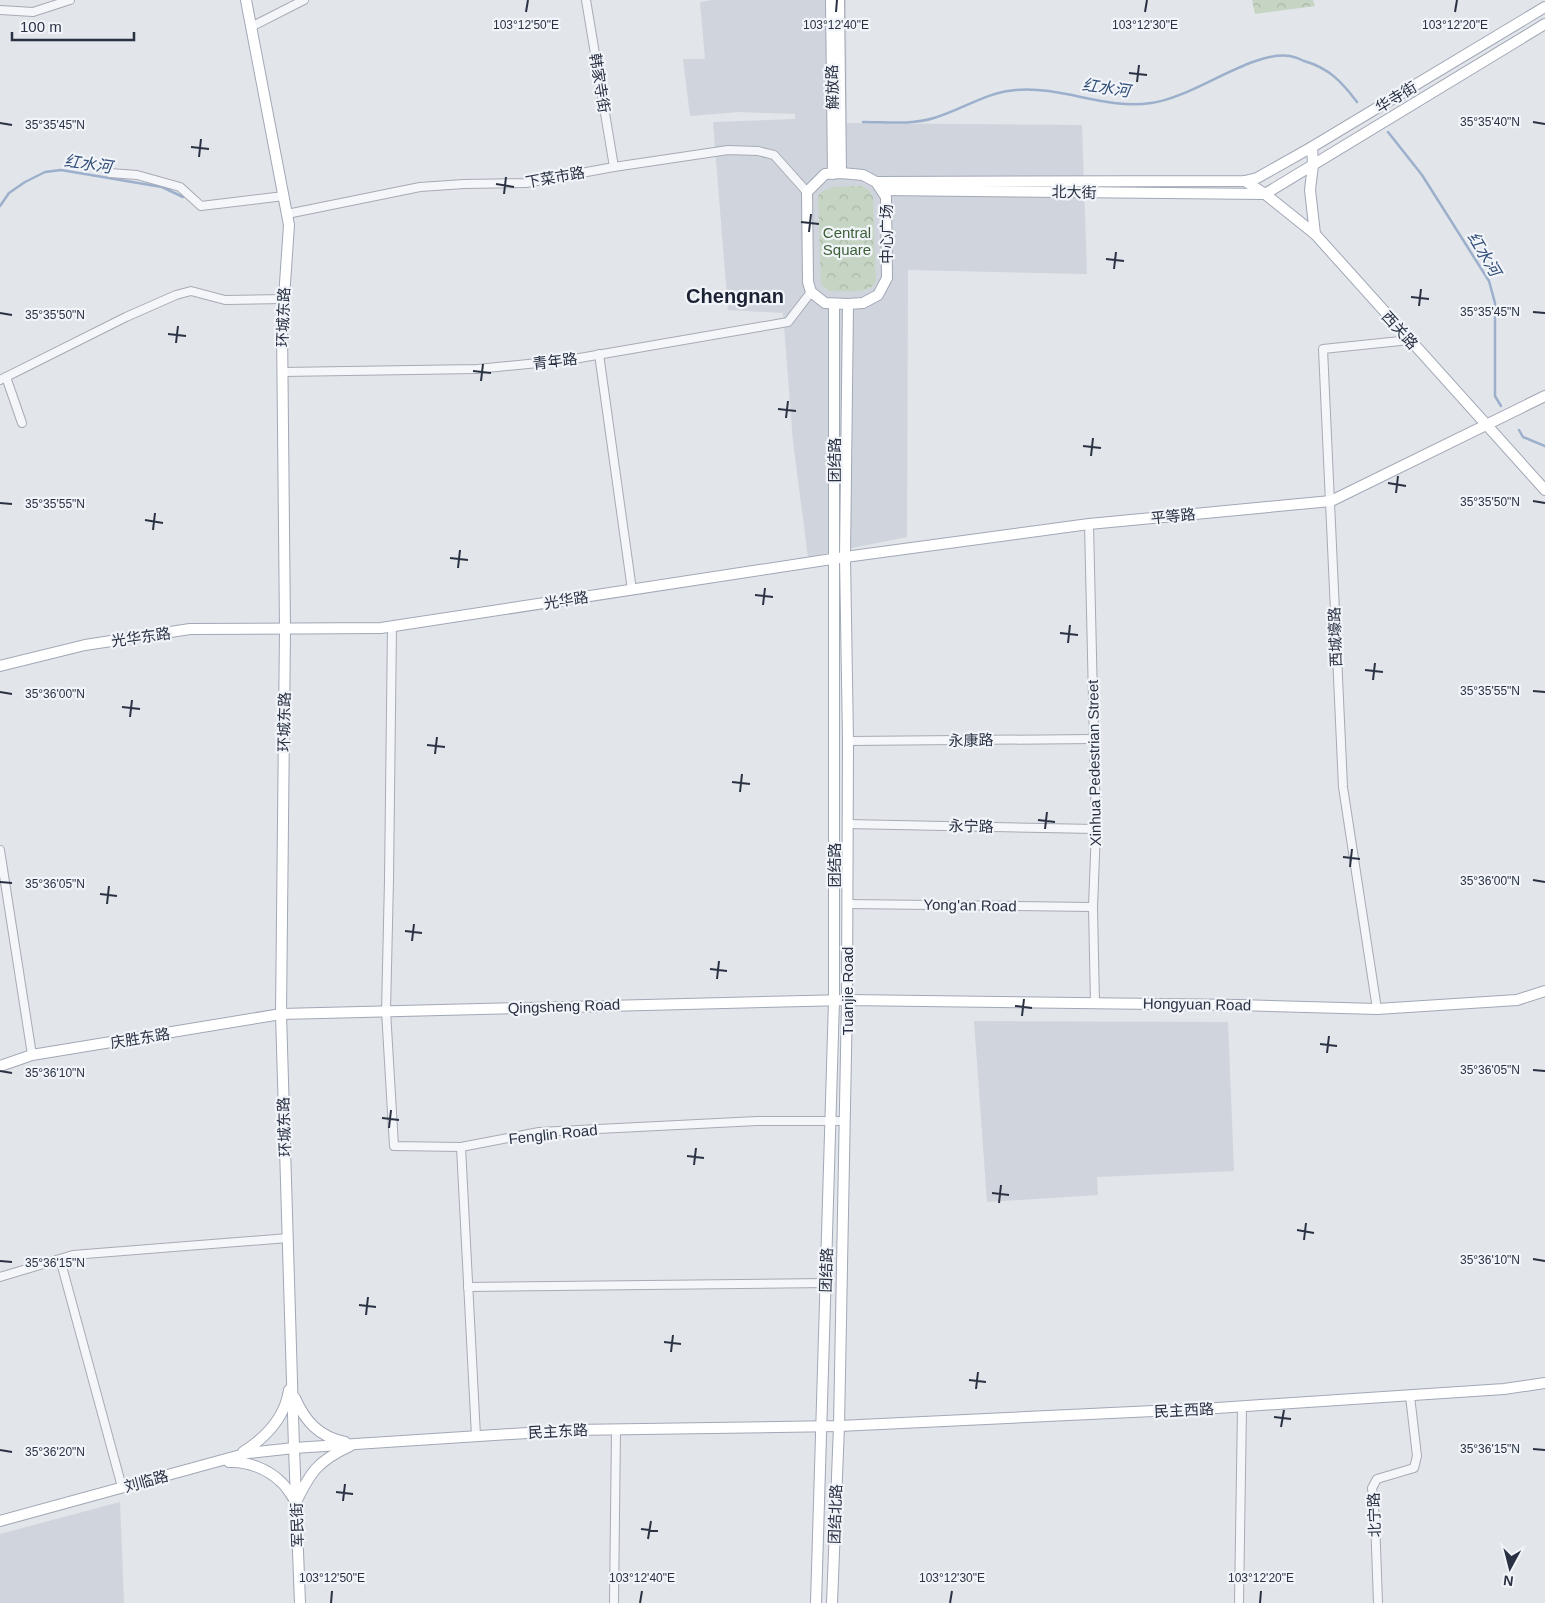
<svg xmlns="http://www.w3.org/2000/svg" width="1545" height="1603" viewBox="0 0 1545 1603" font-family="Helvetica,'Noto Sans SC',sans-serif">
  <defs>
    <pattern id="forest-crowns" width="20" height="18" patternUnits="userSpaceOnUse" patternTransform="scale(1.25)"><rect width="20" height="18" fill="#c6d5c3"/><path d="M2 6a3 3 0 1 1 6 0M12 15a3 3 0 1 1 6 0" fill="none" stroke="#aab7a9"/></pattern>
  </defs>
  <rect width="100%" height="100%" fill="#e2e5ea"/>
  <g fill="#d0d4dc">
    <path d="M712 0H846L847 123 1082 125 1087 274 908 270 907 537 808 557 793 442 783 313 728 310 713 122 795 119V114L738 112 690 116 683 59H705L700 2Z"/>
    <path d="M974 1021 1228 1022 1234 1171 1097 1177 1098 1195 987 1202Z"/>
    <path d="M120 1502 124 1603H0V1534Z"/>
  </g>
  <g fill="url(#forest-crowns)">
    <path d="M1252 0H1313L1315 6 1255 14Z"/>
    <path d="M862 186 869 190 873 197 876 282C869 295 843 291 829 291L821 284 818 196C825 184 849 187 862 186Z"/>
  </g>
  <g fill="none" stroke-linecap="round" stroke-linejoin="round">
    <g stroke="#9cb0cb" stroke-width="2.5">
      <path d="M863 122C886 122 911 125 934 118 962 110 986 92 1016 90 1062 86 1106 110 1151 103 1193 98 1252 50 1290 56 1295 57 1300 59 1304 61 1329 68 1342 82 1357 102"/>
      <path d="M1388 132 1422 175 1489 281 1495 303V396L1501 406"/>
      <path d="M0 206 9 193 25 182 45 172 61 170 162 187 183 197"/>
      <path d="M1519 430 1523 437 1545 446"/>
    </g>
    <g stroke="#a7abb5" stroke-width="10">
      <g id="minor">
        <path d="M586 0 614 167"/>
        <path d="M0 10 33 12 70 0"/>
        <path d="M251 27 304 0"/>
        <path d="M110 173 137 175 180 187 201 206 284 196"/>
        <path d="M287 214 420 187 464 184 526 183 614 167 728 150 758 151 774 155 807 192"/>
        <path d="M599 354 632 590"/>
        <path d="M282 372 477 369 568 360 788 322 811 292"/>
        <path d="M6 377 22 423"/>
        <path d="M0 380 126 317 176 295 191 291 225 300 284 299"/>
        <path d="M1089 524 1096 829 1093 907 1095 1003"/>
        <path d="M392 626 389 880 386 1011 394 1146 461 1147 539 1132 757 1121H845"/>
        <path d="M848 741 1094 739"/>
        <path d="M847 824 1096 829"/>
        <path d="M0 850 32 1055"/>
        <path d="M847 904 1093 907"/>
        <path d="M1377 1009 1343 787 1323 349 1410 340"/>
        <path d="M461 1147 476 1436"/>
        <path d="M60 1259 122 1487"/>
        <path d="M0 1277 73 1255 288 1238"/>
        <path d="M468 1287 826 1283"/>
        <path d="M614 1603 616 1429"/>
        <path d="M1239 1603 1242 1407"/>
        <path d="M1378 1603 1375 1519 1372 1488 1377 1479 1414 1468 1417 1456 1410 1396"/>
      </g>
    </g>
    <g stroke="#a1a8b6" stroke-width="12">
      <g id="major">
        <path d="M246 0 289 225 282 327 285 629 281 1014 294 1448 300 1603"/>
        <path d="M831 0 833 174"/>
        <path d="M839 0 841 173"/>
        <path d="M1312 147 1313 165 1310 190 1315 234"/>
        <path d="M841 173 863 175 876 182 886 197 887 278 878 295 863 303 848 304 825 303 811 292 808 282 807 192 825 174Z"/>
        <path d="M1245 181 1265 194 1315 234 1545 490"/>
        <path d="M876 182 1245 181 1257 178 1312 147 1545 7"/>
        <path d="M882 190 1265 194 1545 24"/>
        <path d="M0 666 85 645 190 629 381 628 845 557 1089 524 1331 501 1545 396"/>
        <path d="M0 1066 32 1055 281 1014 847 1000 1238 1005 1377 1009 1517 1000 1545 991"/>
        <path d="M295 1398C305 1421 319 1437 345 1442"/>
        <path d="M243 1452C265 1438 285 1418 289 1390"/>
        <path d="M229 1462C247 1461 268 1469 281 1482 287 1487 291 1495 296 1502 311 1471 318 1461 350 1446"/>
        <path d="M0 1521 248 1453 294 1448 573 1430 839 1426 1217 1408 1504 1389 1545 1383"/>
        <path d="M816 1603 834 1000V305"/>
        <path d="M832 1603 839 1426 847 1000 848 741 845 557 848 304"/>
      </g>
    </g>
    <use href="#minor" stroke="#f5f6f9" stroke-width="8"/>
    <use href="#major" stroke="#fff" stroke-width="10"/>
  </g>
  <path fill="none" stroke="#293143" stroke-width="2" d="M526 12 528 0M836 12 837 0M1145 12 1147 0M1455 12 1457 0M1129 73 1147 75M1137 82 1139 65M1533 122 1545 124M0 123 12 125M191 147 209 149M199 157 201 139M496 184 514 187M504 194 506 177M801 222 819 224M809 232 811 214M1106 259 1124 261M1114 269 1116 252M1411 297 1429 299M1419 306 1421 289M1533 312 1545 313M0 313 12 315M168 334 186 336M176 343 178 326M473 371 491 373M481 381 483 364M778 409 796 411M786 418 788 401M1083 446 1101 448M1091 456 1093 438M1388 483 1406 486M1396 493 1398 476M1533 501 1545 503M0 503 12 504M145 520 163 523M153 530 155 513M450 558 468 560M458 568 460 550M755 595 773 597M763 605 765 588M1060 633 1078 635M1068 643 1070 625M1365 670 1383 672M1373 680 1375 663M1533 691 1545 692M0 692 12 694M122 707 140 709M130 717 132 700M427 745 445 747M435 754 437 737M732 782 750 784M740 792 742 774M1038 820 1055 822M1045 829 1047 812M1343 857 1360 859M1350 867 1352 849M1533 880 1545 882M0 882 12 883M100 894 117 896M107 904 109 886M405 931 422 933M412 941 414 924M710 969 727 971M717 979 719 961M1015 1006 1032 1008M1022 1016 1024 999M1320 1044 1337 1046M1327 1053 1329 1036M1533 1070 1545 1071M0 1071 12 1073M382 1118 399 1120M389 1128 391 1110M687 1156 704 1158M694 1165 696 1148M992 1193 1009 1195M999 1203 1001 1185M1297 1230 1314 1233M1304 1240 1306 1223M1533 1259 1545 1261M0 1261 12 1262M359 1305 376 1307M366 1315 368 1297M664 1342 681 1344M671 1352 673 1335M969 1380 986 1382M976 1389 978 1372M1274 1417 1291 1419M1281 1427 1284 1410M1533 1449 1545 1450M0 1450 12 1452M336 1492 353 1494M343 1501 345 1484M641 1529 658 1531M648 1539 651 1521M331 1603 332 1591M640 1603 642 1591M950 1603 952 1591M1260 1603 1261 1591"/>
  <g text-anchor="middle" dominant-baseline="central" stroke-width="4.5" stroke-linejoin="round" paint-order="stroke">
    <g font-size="15" fill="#293143" stroke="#f1f4f8">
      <text transform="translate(600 83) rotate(81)">韩家寺街</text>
      <text transform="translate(832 87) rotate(-91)">解放路</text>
      <text transform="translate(1396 97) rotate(-31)">华寺街</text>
      <text transform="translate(555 177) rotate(-10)">下菜市路</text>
      <text transform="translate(1074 192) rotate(1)">北大街</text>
      <text transform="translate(886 234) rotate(-90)">中心广场</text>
      <text transform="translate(283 317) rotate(-88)">环城东路</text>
      <text transform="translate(1400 330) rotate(48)">西关路</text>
      <text transform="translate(555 361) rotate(-7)">青年路</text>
      <text transform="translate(834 460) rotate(-90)">团结路</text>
      <text transform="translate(1173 516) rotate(-6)">平等路</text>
      <text transform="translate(566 600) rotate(-9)">光华路</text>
      <text transform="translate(141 637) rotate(-8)">光华东路</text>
      <text transform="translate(1335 637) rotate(-92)">西城壕路</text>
      <text transform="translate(284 722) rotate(-89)">环城东路</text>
      <text transform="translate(971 740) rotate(-1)">永康路</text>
      <text transform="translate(1094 763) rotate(-91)">Xinhua Pedestrian Street</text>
      <text transform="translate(971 826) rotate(1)">永宁路</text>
      <text transform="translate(834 865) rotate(-90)">团结路</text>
      <text transform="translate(970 905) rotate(1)">Yong'an Road</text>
      <text transform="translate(847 991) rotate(-90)">Tuanjie Road</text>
      <text transform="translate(1197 1004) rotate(1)">Hongyuan Road</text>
      <text transform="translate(564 1006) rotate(-2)">Qingsheng Road</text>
      <text transform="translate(140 1038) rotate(-9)">庆胜东路</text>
      <text transform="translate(284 1127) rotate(-92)">环城东路</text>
      <text transform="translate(553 1134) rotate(-6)">Fenglin Road</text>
      <text transform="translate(826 1270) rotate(-88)">团结路</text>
      <text transform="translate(1184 1410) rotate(-3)">民主西路</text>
      <text transform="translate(558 1431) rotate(-3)">民主东路</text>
      <text transform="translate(146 1481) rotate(-15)">刘临路</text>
      <text transform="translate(835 1514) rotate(-88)">团结北路</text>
      <text transform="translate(1374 1515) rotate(-92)">北宁路</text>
      <text transform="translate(297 1525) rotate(-92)">军民街</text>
    </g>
    <g font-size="15" fill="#3c5f36" stroke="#f1f4f8">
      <text x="847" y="232">Central<tspan x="847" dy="17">Square</tspan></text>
    </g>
    <g font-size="16" font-style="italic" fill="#324e78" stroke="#f1f4f8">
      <text transform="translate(1106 88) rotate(8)">红水河</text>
      <text transform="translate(88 164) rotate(8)">红水河</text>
      <text transform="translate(1484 254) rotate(59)">红水河</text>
    </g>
    <g font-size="20" font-weight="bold" fill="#1b2234" stroke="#f1f4f8">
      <text x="735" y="296">Chengnan</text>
    </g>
  </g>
  <g font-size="12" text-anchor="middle" fill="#293143" stroke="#f1f4f8" stroke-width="4.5" stroke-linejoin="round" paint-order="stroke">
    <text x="526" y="29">103°12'50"E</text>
    <text x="836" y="29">103°12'40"E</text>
    <text x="1145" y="29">103°12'30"E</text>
    <text x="1455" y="29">103°12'20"E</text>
    <text x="1490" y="126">35°35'40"N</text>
    <text x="55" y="129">35°35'45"N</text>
    <text x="1490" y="316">35°35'45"N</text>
    <text x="55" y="319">35°35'50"N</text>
    <text x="1490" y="506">35°35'50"N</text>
    <text x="55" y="508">35°35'55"N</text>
    <text x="1490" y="695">35°35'55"N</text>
    <text x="55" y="698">35°36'00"N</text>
    <text x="1490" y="885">35°36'00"N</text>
    <text x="55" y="888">35°36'05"N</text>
    <text x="1490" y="1074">35°36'05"N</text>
    <text x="55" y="1077">35°36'10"N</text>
    <text x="1490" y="1264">35°36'10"N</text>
    <text x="55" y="1267">35°36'15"N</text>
    <text x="1490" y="1453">35°36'15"N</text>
    <text x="55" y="1456">35°36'20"N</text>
    <text x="332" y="1582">103°12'50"E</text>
    <text x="642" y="1582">103°12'40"E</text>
    <text x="952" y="1582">103°12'30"E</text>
    <text x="1261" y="1582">103°12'20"E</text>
  </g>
  <g transform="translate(1510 1568) rotate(187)" stroke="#f1f4f8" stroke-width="4" paint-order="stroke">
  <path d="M0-4L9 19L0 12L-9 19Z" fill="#293143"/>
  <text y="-8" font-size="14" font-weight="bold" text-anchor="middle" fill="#293143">N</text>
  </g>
  <path d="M12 32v8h122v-8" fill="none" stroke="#293143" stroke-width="2.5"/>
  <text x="20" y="32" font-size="15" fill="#293143" stroke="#f1f4f8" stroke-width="4" paint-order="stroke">100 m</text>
</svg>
